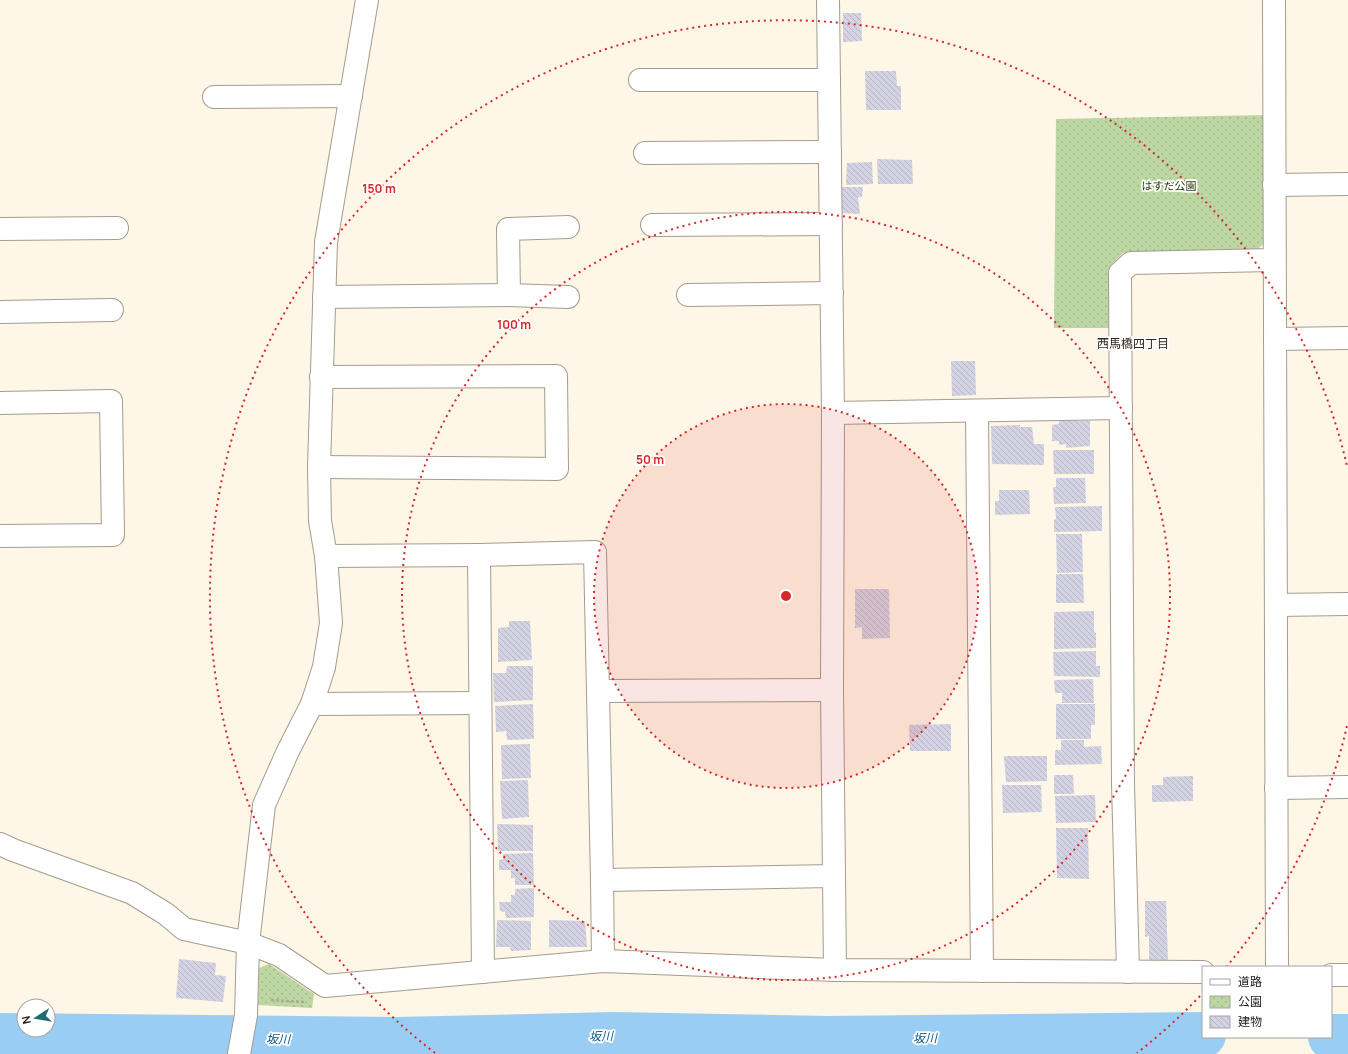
<svg xmlns="http://www.w3.org/2000/svg" width="1348" height="1054" viewBox="0 0 1348 1054" font-family="Manrope,'Noto Sans JP',sans-serif">
  <defs>
    <pattern id="park-dots" width="8" height="8" patternUnits="userSpaceOnUse"><rect width="8" height="8" fill="#bcd7a1"/><path d="M2 2h.1M6 6h.1" fill="none" stroke="#a1b88a" stroke-width="1.8" stroke-linecap="round"/></pattern>
    <pattern id="building-back-hatch" width="6" height="6" patternUnits="userSpaceOnUse"><rect width="6" height="6" fill="#d3d3e3"/><path d="M-1 5l2 2M0 0l6 6M5-1l2 2" fill="none" stroke="#b5b5c2"/></pattern>
  </defs>
  <rect width="100%" height="100%" fill="#fef6e6"/>
  <g fill="url(#park-dots)">
    <path d="M1265 115 1263 244 1256 251 1123 253 1110 266V328H1054L1056 119Z"/>
    <path d="M269 964 314 994 312 1008 258 1005 259 968Z"/>
  </g>
  <g fill="none" stroke-linecap="round" stroke-linejoin="round">
    <g stroke="#9acdf4" stroke-width="46">
      <path d="M0 1036 396 1040 614 1035 828 1039 1203 1035"/>
      <path d="M1331 1037H1348"/>
    </g>
  </g>
  <g fill="url(#building-back-hatch)">
    <path d="M843 13H861L862 41 843 42Z"/>
    <path d="M865 71H896L897 86H901V110H866Z"/>
    <path d="M877 159 912 160 913 184H878Z"/>
    <path d="M872 162 873 184 846 185 847 163Z"/>
    <path d="M840 187H863L862 197H858L860 214 840 213Z"/>
    <path d="M951 361H975L976 395 952 396Z"/>
    <path d="M1059 421H1090V446L1066 448V444L1059 445V441H1052V425L1059 424Z"/>
    <path d="M1020 425V427H1032L1034 444H1044V465L992 464 991 426Z"/>
    <path d="M1053 450H1094V474H1054Z"/>
    <path d="M1056 478H1085L1086 503 1054 504 1053 487H1056Z"/>
    <path d="M999 490H1029L1030 514 995 515V501H999Z"/>
    <path d="M1102 506V531L1054 532V520L1056 519 1055 507Z"/>
    <path d="M1056 534H1082L1083 572 1057 573Z"/>
    <path d="M1056 574H1083L1084 603H1056Z"/>
    <path d="M855 589H889L890 638 862 639V627L855 628Z"/>
    <path d="M1094 611V632L1096 633V648L1054 649V612Z"/>
    <path d="M509 621H530L532 660 498 662V628L509 627Z"/>
    <path d="M1096 651V666H1100V677L1054 676 1053 652Z"/>
    <path d="M507 666H533V700L494 702 493 673H506Z"/>
    <path d="M1093 679 1094 703H1062V693H1055L1054 680Z"/>
    <path d="M533 704 534 739 507 740 506 731 496 732 495 706Z"/>
    <path d="M1056 704H1095V725H1091V739H1056Z"/>
    <path d="M951 724V751H910L909 725Z"/>
    <path d="M1061 740H1084V747L1101 746 1102 764 1055 765V750H1061Z"/>
    <path d="M530 744 531 778 502 779 501 745Z"/>
    <path d="M1004 756H1047V781L1006 782Z"/>
    <path d="M1054 775H1073L1074 794H1054Z"/>
    <path d="M1193 776V801L1152 802V785H1163V777Z"/>
    <path d="M528 780 529 817 502 819 500 781Z"/>
    <path d="M1002 785H1041L1042 812 1003 813Z"/>
    <path d="M1095 795 1096 822 1056 823 1055 796Z"/>
    <path d="M497 824 533 825V851H498Z"/>
    <path d="M1056 828H1088L1089 879 1057 878Z"/>
    <path d="M533 853 534 885H515V878H511V870H499V860L503 859V854Z"/>
    <path d="M534 888V917L506 918 505 912 500 911 499 902H511V895H515V889Z"/>
    <path d="M1145 901H1166L1168 960H1149V936L1145 937Z"/>
    <path d="M497 920 531 921V950L511 951 510 947H496Z"/>
    <path d="M549 920 585 921 587 947H549Z"/>
    <path d="M179 959 216 963 215 975 226 976 223 1002 176 998Z"/>
  </g>
  <g fill="none" stroke-linecap="round" stroke-linejoin="round">
    <g stroke="#a49c8e" stroke-width="24">
      <g id="minor">
        <path d="M828 0 833 413 832 690 835 970"/>
        <path d="M1274 0 1277 967"/>
        <path d="M640 80H829"/>
        <path d="M214 97 351 96"/>
        <path d="M645 153 830 152"/>
        <path d="M1274 185 1348 184"/>
        <path d="M652 225 831 224"/>
        <path d="M0 229 117 228"/>
        <path d="M509 295 508 229 568 227"/>
        <path d="M688 295 832 293"/>
        <path d="M324 297 509 295 568 297"/>
        <path d="M0 312 112 310"/>
        <path d="M1275 339 1348 338"/>
        <path d="M0 403 111 401 113 535 0 536"/>
        <path d="M977 411 982 971"/>
        <path d="M833 413 1121 408"/>
        <path d="M319 467 557 469 556 376 321 377"/>
        <path d="M479 555 483 972"/>
        <path d="M326 556 479 555 595 552 602 880 603 961"/>
        <path d="M1276 605 1348 604"/>
        <path d="M598 691 832 690"/>
        <path d="M312 704 480 703"/>
        <path d="M1276 788 1348 787"/>
        <path d="M0 844 13 850 132 893 166 914 184 929 248 943 279 955 325 986 603 961 835 970 1203 972"/>
        <path d="M602 880 833 876"/>
        <path d="M1128 972 1123 784 1120 273 1131 263 1274 260"/>
        <path d="M1331 975H1348"/>
        <path d="M239 1054 246 1015 248 943 264 805 288 751 312 704 324 667 331 623 326 556 320 521 319 467 326 242 367 0"/>
      </g>
    </g>
    <path stroke="#ada79a" stroke-width="2.5" stroke-dasharray="3 2" stroke-linecap="butt" d="M271 1000 304 1002"/>
    <use href="#minor" stroke="#fff" stroke-width="22"/>
  </g>
  <circle cx="786" cy="596" r="192" fill="#d62828" fill-opacity=".12"/>
  <g fill="none" stroke="#d62828" stroke-width="2" stroke-dasharray="2 4">
    <circle cx="786" cy="596" r="192"/>
    <circle cx="786" cy="596" r="384"/>
    <path d="M1347 726A576 576 0 0 1 1227 966M1200 996A576 576 0 0 1 1137 1053M435 1053A576 576 0 1 1 1347 466"/>
  </g>
  <g text-anchor="middle" dominant-baseline="central" stroke-width="3.5" stroke-linejoin="round" paint-order="stroke">
    <g font-size="11" fill="#283d0d" stroke="#fff">
      <text x="1169" y="185">はすだ公園</text>
    </g>
    <g font-size="12" fill="#312b1f" stroke="#fff">
      <text x="1133" y="343">西馬橋四丁目</text>
    </g>
    <g font-size="12" font-style="italic" fill="#0d5a88" stroke="#fff">
      <text transform="translate(601 1036) rotate(-1)">坂川</text>
      <text transform="translate(925 1038) rotate(-1)">坂川</text>
      <text transform="translate(278 1039) rotate(1)">坂川</text>
    </g>
  </g>
  <circle cx="786" cy="596" r="6" fill="#d62828" stroke="#fff" stroke-width="2"/>
  <g font-size="12" text-anchor="middle" font-weight="bold" fill="#d62828" stroke="#fff" stroke-width="3.5" stroke-linejoin="round" paint-order="stroke">
    <text x="379" y="193">150 m</text>
    <text x="514" y="329">100 m</text>
    <text x="650" y="464">50 m</text>
  </g>
  <rect x="1202" y="966" width="130" height="72" fill="#ffffff" stroke="#a5a4a2"/>
  <rect x="1210" y="979" width="20" height="6" fill="#ffffff" stroke="#a5a4a2"/>
  <text x="1238" y="986" font-size="12" fill="#1f1c16">道路</text>
  <rect x="1210" y="996" width="20" height="12" fill="url(#park-dots)" stroke="#a5a4a2"/>
  <text x="1238" y="1006" font-size="12" fill="#1f1c16">公園</text>
  <rect x="1210" y="1016" width="20" height="12" fill="url(#building-back-hatch)" stroke="#a5a4a2"/>
  <text x="1238" y="1026" font-size="12" fill="#1f1c16">建物</text>
  <g transform="translate(36 1018) rotate(258)"><circle r="19" fill="#ffffff" stroke="#a5a4a2"/>
  <path d="M0-3L7 15L0 10L-7 15Z" fill="#1f6b71"/>
  <text y="-6" font-size="11" font-weight="bold" text-anchor="middle" fill="#1f1c16">N</text>
  </g>
</svg>
